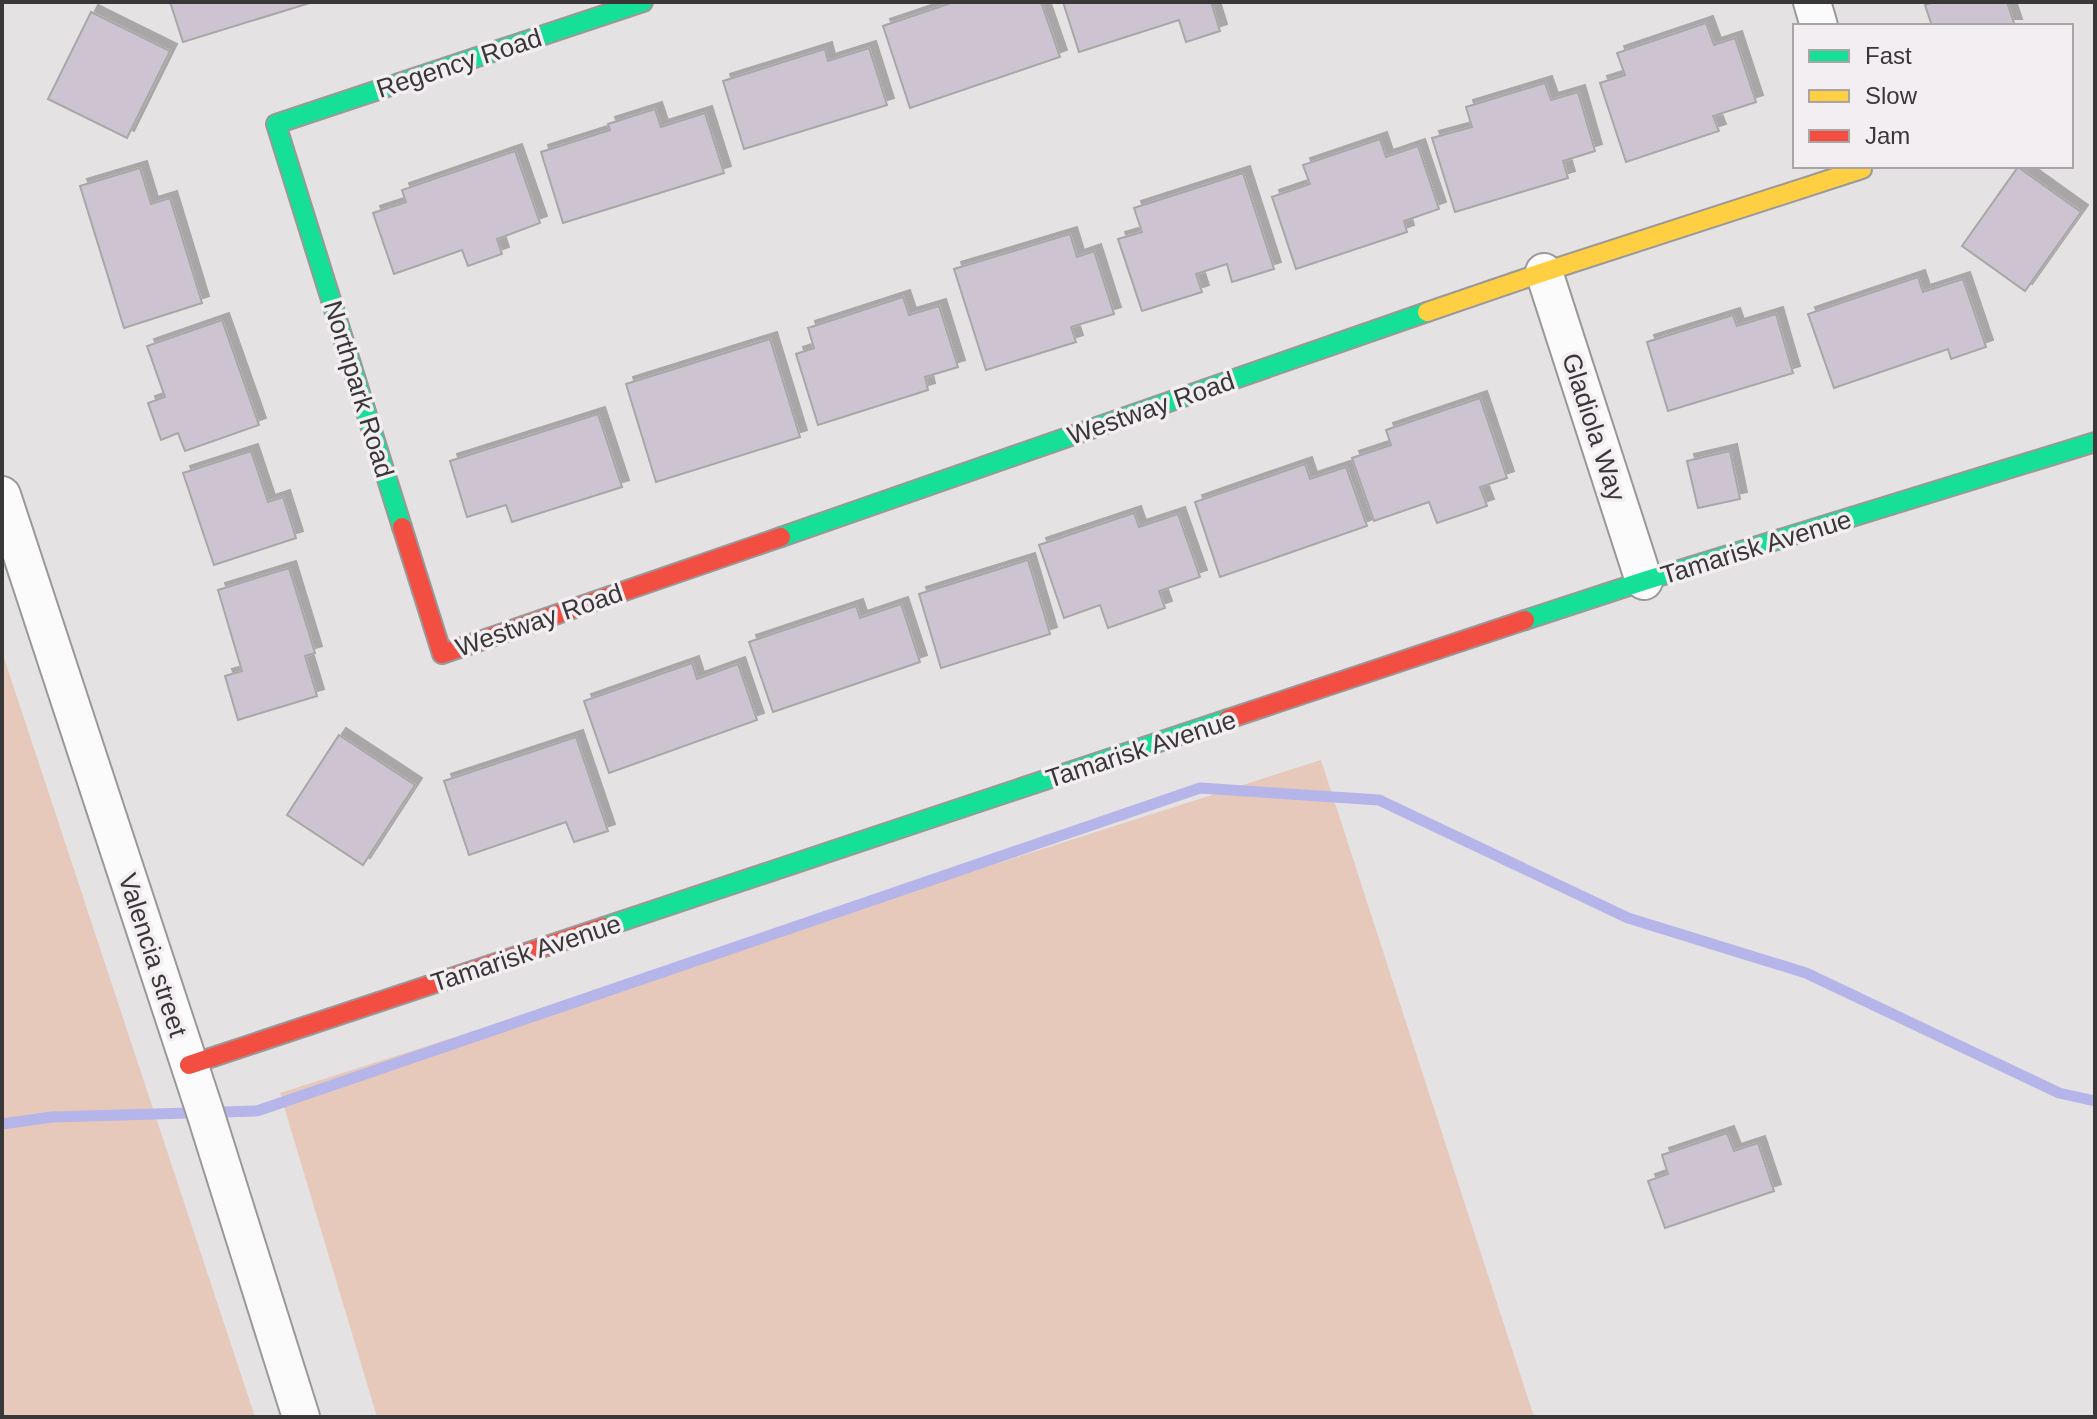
<svg xmlns="http://www.w3.org/2000/svg" width="2097" height="1419" viewBox="0 0 2097 1419" font-family="Helvetica,sans-serif">
  <defs>
    <filter id="shadow"><feDropShadow dx="7" dy="-7" stdDeviation="0" flood-color="#0004"/></filter>
  </defs>
  <rect width="100%" height="100%" fill="#e5e2e3"/>
  <g fill="#e6c9bb">
    <path d="M2 652 255 1417H2Z"/>
    <path d="M1321 760 1534 1417H377L280 1093Z"/>
  </g>
  <g fill="none" stroke-linecap="round" stroke-linejoin="round">
    <path stroke="#b5b5e9" stroke-width="11" d="M2 1124 52 1117 257 1111 1200 788 1379 800 1628 918 1806 973 2059 1093 2095 1101"/>
  </g>
  <g fill="#cec4d1" stroke="#a8a7a8" stroke-width="2" filter="url(#shadow)">
    <path d="M170 2H313L183 42Z"/>
    <path d="M954 2H1041L1060 57 910 108 883 26Z"/>
    <path d="M1063 2H1211L1220 31 1186 42 1179 20 1079 52Z"/>
    <path d="M1933 2H2007L2015 26H1932L1925 5Z"/>
    <path d="M91 12 170 51 127 138 48 99Z"/>
    <path d="M1706 23 1714 45 1735 38 1756 102 1713 116 1719 131 1626 162 1600 83 1625 75 1617 53Z"/>
    <path d="M869 48 887 105 744 149 723 81 825 49 828 61Z"/>
    <path d="M1545 83 1551 100 1578 92 1595 151 1563 161 1568 178 1455 212 1432 138 1472 127 1466 107Z"/>
    <path d="M655 109 661 127 705 113 724 173 563 223 541 152 610 130 608 124Z"/>
    <path d="M1380 139 1386 157 1418 146 1439 209 1404 221 1407 232 1296 269 1272 197 1310 184 1303 165Z"/>
    <path d="M515 151 540 223 497 239 502 254 468 266 462 250 394 274 373 213 406 202 402 190Z"/>
    <path d="M2018 167 2081 212 2025 291 1962 246Z"/>
    <path d="M140 168 151 204 170 198 202 303 124 328 80 186Z"/>
    <path d="M1243 173 1274 269 1232 282 1227 264 1196 274 1202 292 1142 311 1118 239 1142 232 1134 208Z"/>
    <path d="M1070 234 1077 257 1094 251 1114 314 1071 327 1076 342 986 370 954 269Z"/>
    <path d="M1918 277 1923 292 1963 279 1986 347 1951 359 1948 349 1834 388 1808 314Z"/>
    <path d="M903 297 909 315 939 306 958 367 925 377 928 390 818 425 796 354 814 348 808 328Z"/>
    <path d="M1776 314 1793 373 1668 411 1647 342 1733 315 1737 326Z"/>
    <path d="M222 320 259 425 185 451 178 433 161 440 148 403 165 397 147 346Z"/>
    <path d="M770 339 800 437 656 482 626 384Z"/>
    <path d="M1480 398 1507 478 1480 487 1487 506 1437 523 1429 502 1374 521 1352 458 1391 445 1386 430Z"/>
    <path d="M598 414 622 487 512 522 506 505 467 517 450 461Z"/>
    <path d="M251 451 268 502 283 497 296 538 214 565 183 473Z"/>
    <path d="M1730 451 1740 499 1698 508 1687 461Z"/>
    <path d="M1305 464 1310 479 1346 467 1367 526 1220 577 1195 502Z"/>
    <path d="M1134 513 1139 527 1178 514 1200 577 1159 591 1165 608 1108 628 1100 605 1064 618 1039 545Z"/>
    <path d="M1028 560 1050 634 941 668 919 594Z"/>
    <path d="M289 568 315 653 305 656 317 696 238 720 225 676 242 671 218 590Z"/>
    <path d="M901 604 920 662 773 712 749 642 856 606 860 618Z"/>
    <path d="M692 663 697 679 738 664 757 720 609 773 584 701Z"/>
    <path d="M339 735 415 785 363 865 287 815Z"/>
    <path d="M576 737 608 831 574 842 566 822 469 855 444 781Z"/>
    <path d="M1727 1133 1734 1151 1758 1143 1774 1191 1665 1228 1648 1181 1668 1174 1662 1155Z"/>
  </g>
  <g fill="none" stroke-linecap="round" stroke-linejoin="round">
    <g stroke="#9a9899" stroke-width="40">
      <g id="street">
        <path d="M1812 2 1819 26"/>
        <path d="M1544 272 1644 581"/>
        <path d="M2 495 205 1112 301 1417"/>
      </g>
    </g>
    <g stroke="#9a9899" stroke-width="22">
      <g id="fast">
        <path d="M402 527 276 124 643 2"/>
        <path d="M781 537 1427 312"/>
        <path d="M1525 620 1644 581 2095 442"/>
        <path d="M604 927 1228 719"/>
      </g>
    </g>
    <g stroke="#9a9899" stroke-width="22">
      <path id="slow" d="M1427 312 1544 272 1862 169V166"/>
    </g>
    <g stroke="#9a9899" stroke-width="22">
      <g id="jam">
        <path d="M402 527 442 654 781 537"/>
        <path d="M1228 719 1525 620"/>
        <path d="M189 1065 604 927"/>
      </g>
    </g>
    <use href="#street" stroke="#fbfbfb" stroke-width="36"/>
    <use href="#fast" stroke="#16e098" stroke-width="18"/>
    <use href="#slow" stroke="#ffcf43" stroke-width="18"/>
    <use href="#jam" stroke="#f24e42" stroke-width="18"/>
  </g>
  <g text-anchor="middle" dominant-baseline="central" stroke-width="7" stroke-linejoin="round" paint-order="stroke">
    <g font-size="26" fill="#393738" stroke="#f3eef1">
      <text transform="translate(459 63) rotate(-18)">Regency Road</text>
      <text transform="translate(359 389) rotate(73)">Northpark Road</text>
      <text transform="translate(1151 408) rotate(-19)">Westway Road</text>
      <text transform="translate(1594 427) rotate(72)">Gladiola Way</text>
      <text transform="translate(1756 547) rotate(-17)">Tamarisk Avenue</text>
      <text transform="translate(539 620) rotate(-19)">Westway Road</text>
      <text transform="translate(1141 749) rotate(-18)">Tamarisk Avenue</text>
      <text transform="translate(526 953) rotate(-18)">Tamarisk Avenue</text>
      <text transform="translate(153 955) rotate(72)">Valencia street</text>
    </g>
  </g>
  <rect width="2097" height="1419" fill="none" stroke="#393738" stroke-width="8"/>
  <rect x="1793" y="24" width="280" height="144" fill="#f3eef1" stroke="#a9a5a7" stroke-width="2"/>
  <rect x="1809" y="50" width="40" height="12" fill="#16e098" stroke="#a9a5a7" stroke-width="2"/>
  <text x="1865" y="64" font-size="24" fill="#393738">Fast</text>
  <rect x="1809" y="90" width="40" height="12" fill="#ffcf43" stroke="#a9a5a7" stroke-width="2"/>
  <text x="1865" y="104" font-size="24" fill="#393738">Slow</text>
  <rect x="1809" y="130" width="40" height="12" fill="#f24e42" stroke="#a9a5a7" stroke-width="2"/>
  <text x="1865" y="144" font-size="24" fill="#393738">Jam</text>
</svg>
